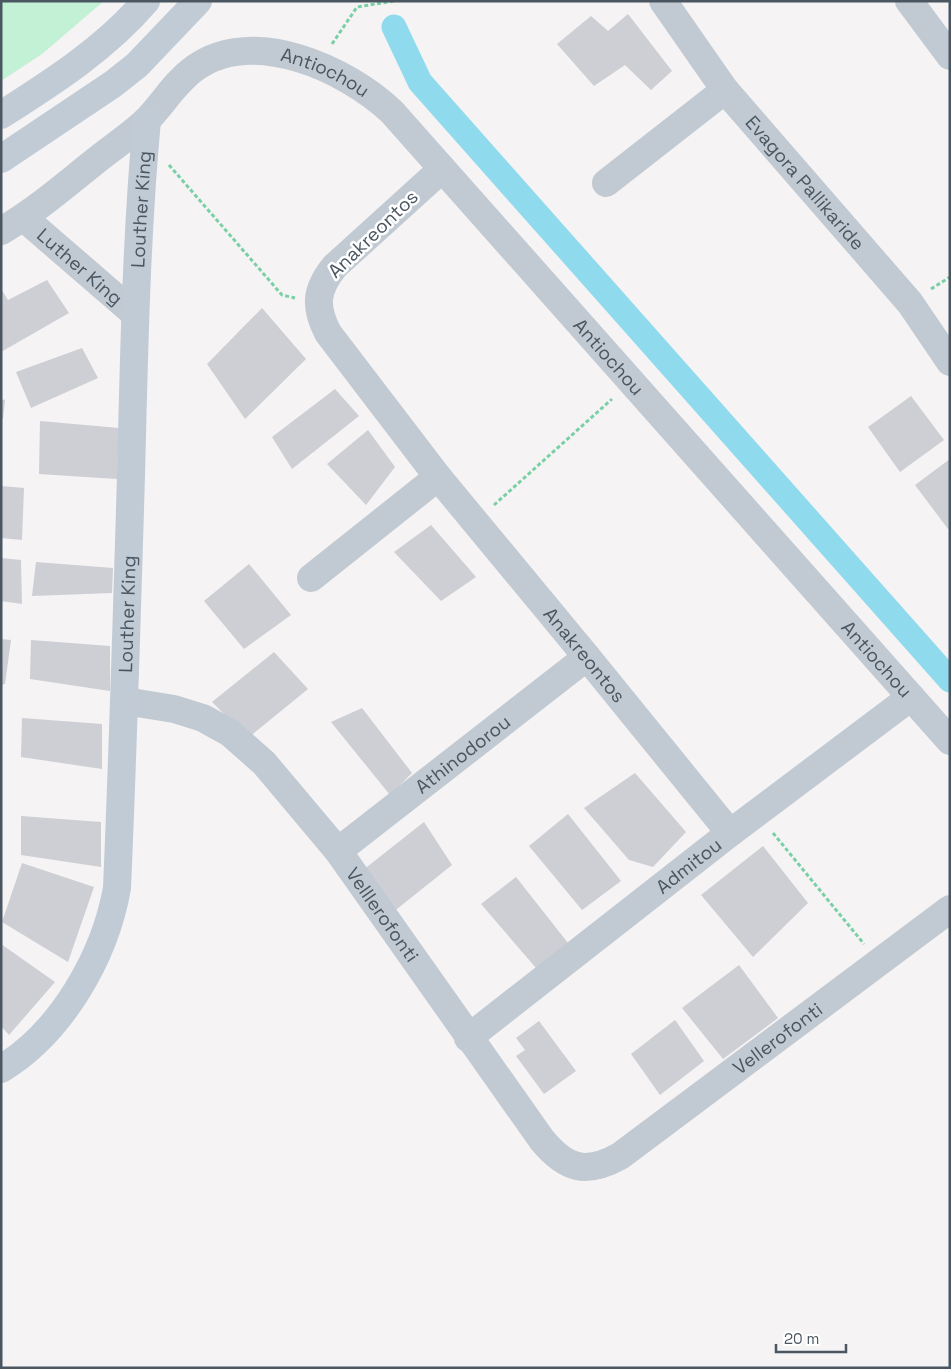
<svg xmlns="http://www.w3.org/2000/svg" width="951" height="1369" viewBox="0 0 951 1369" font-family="'Space Grotesk',sans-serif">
  <rect width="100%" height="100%" fill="#f5f3f3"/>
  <path fill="#c3f1d5" d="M1 1H104L42 54 1 81Z"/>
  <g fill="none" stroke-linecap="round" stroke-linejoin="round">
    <path stroke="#90daee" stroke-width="25" d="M394 27 420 82 950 680"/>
  </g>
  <g fill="#cdcfd5">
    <path d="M628 14 672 71 651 90 625 65 594 86 557 44 591 16 608 31Z"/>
    <path d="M47 280 69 313 1 352V289L8 300Z"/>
    <path d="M262 308 306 359 245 419 207 364Z"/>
    <path d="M82 348 98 378 31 408 16 372Z"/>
    <path d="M335 389 359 416 292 469 272 437Z"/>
    <path d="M911 396 944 440 900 472 868 427Z"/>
    <path d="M1 399 5 400 3 419H1Z"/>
    <path d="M40 421 119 428 117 479 39 474Z"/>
    <path d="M368 430 395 467 366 505 327 464Z"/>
    <path d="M950 459V528L948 529 915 485Z"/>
    <path d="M1 486 24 488 22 540 1 538Z"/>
    <path d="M431 525 476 577 441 601 394 552Z"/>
    <path d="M1 558 21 560 22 604 1 601Z"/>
    <path d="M36 562 113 568 112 593 32 596Z"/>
    <path d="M249 564 291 615 244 649 204 601Z"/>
    <path d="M1 639 11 640 5 684 1 685Z"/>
    <path d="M31 640 110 646V691L30 679Z"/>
    <path d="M274 652 308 689 248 738 212 702Z"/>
    <path d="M362 708 412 773 390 795 331 722Z"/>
    <path d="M22 718 102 724V769L21 757Z"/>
    <path d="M635 773 686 832 653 867 629 860 584 808Z"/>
    <path d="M568 814 621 881 582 910 529 846Z"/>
    <path d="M21 816 101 822V867L21 855Z"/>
    <path d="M424 822 452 865 392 913 363 870Z"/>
    <path d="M763 846 808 903 753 957 701 895Z"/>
    <path d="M22 863 94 887 68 962 2 922Z"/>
    <path d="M516 877 568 943 536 968 481 904Z"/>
    <path d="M1 944 55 982 9 1035 1 1026Z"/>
    <path d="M739 965 778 1018 723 1059 682 1008Z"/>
    <path d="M675 1020 704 1061 660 1095 631 1054Z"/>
    <path d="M539 1021 576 1071 544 1094 516 1056 525 1050 516 1038Z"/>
  </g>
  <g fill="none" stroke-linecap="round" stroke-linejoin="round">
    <g stroke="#7ad0a6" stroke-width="3" stroke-dasharray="4 2.5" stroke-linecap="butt">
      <path d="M332 44 357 7 394 1"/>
      <path d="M169 165 282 295 295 298"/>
      <path d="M931 289 950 277"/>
      <path d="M494 505 612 399"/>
      <path d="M773 833 864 944"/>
    </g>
    <g stroke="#c1cad2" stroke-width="28">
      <path id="s1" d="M663 1 725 90 910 303 950 362"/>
      <path d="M909 1 950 56"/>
      <path id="s2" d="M442 169 335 266C316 289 314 306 328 333L438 477 587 657 730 833"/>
      <path d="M606 183 725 90"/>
      <path id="s3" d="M24 218 135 314"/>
      <path id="s4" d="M1 231C34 212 63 187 93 163 110 149 130 136 146 121 163 104 175 82 195 68 253 26 347 69 392 112L950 741"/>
      <path d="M311 578 438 477"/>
      <path id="s5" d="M125 701 174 709 203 718 230 733 264 763 338 851 542 1140C566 1169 586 1175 620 1156L950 909"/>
      <path id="s6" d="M338 851 587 657"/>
      <path id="s7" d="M468 1038 730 833 911 697"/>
    </g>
    <g stroke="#c1cbd6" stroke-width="28">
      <path d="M1 115C53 82 106 48 146 1"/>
      <path d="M1 159 113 84 137 65 198 1"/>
      <path id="s8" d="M1 1069C62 1032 105 956 117 888 123 750 127 613 131 475 134 357 136 238 147 120"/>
    </g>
  </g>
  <g text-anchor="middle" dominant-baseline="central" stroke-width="5" stroke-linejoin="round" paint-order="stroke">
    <g font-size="19" fill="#4a5661" stroke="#fff">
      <text stroke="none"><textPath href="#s4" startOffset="392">Antiochou</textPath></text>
      <text stroke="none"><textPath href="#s1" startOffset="231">Evagora Pallikaride</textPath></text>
      <text stroke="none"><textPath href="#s8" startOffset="900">Louther King</textPath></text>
      <text transform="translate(373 234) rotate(-44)">Anakreontos</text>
      <text stroke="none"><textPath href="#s3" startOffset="74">Luther King</textPath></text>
      <text stroke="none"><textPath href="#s4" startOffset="798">Antiochou</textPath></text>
      <text stroke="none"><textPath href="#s8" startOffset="495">Louther King</textPath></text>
      <text stroke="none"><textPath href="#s2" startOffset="629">Anakreontos</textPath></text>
      <text stroke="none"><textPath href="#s4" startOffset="1202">Antiochou</textPath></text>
      <text stroke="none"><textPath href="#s6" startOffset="158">Athinodorou</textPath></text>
      <text stroke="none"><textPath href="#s7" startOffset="280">Admitou</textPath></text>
      <text stroke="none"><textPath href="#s5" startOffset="349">Velllerofonti</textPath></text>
      <text stroke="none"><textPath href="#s5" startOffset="911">Vellerofonti</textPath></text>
    </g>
  </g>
  <rect width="951" height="1369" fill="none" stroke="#4a5661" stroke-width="5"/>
  <path d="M776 1344v8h70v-8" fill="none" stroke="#4a5661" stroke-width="2.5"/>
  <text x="784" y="1344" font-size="15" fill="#4a5661" stroke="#ffffff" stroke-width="4" paint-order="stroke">20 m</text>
</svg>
